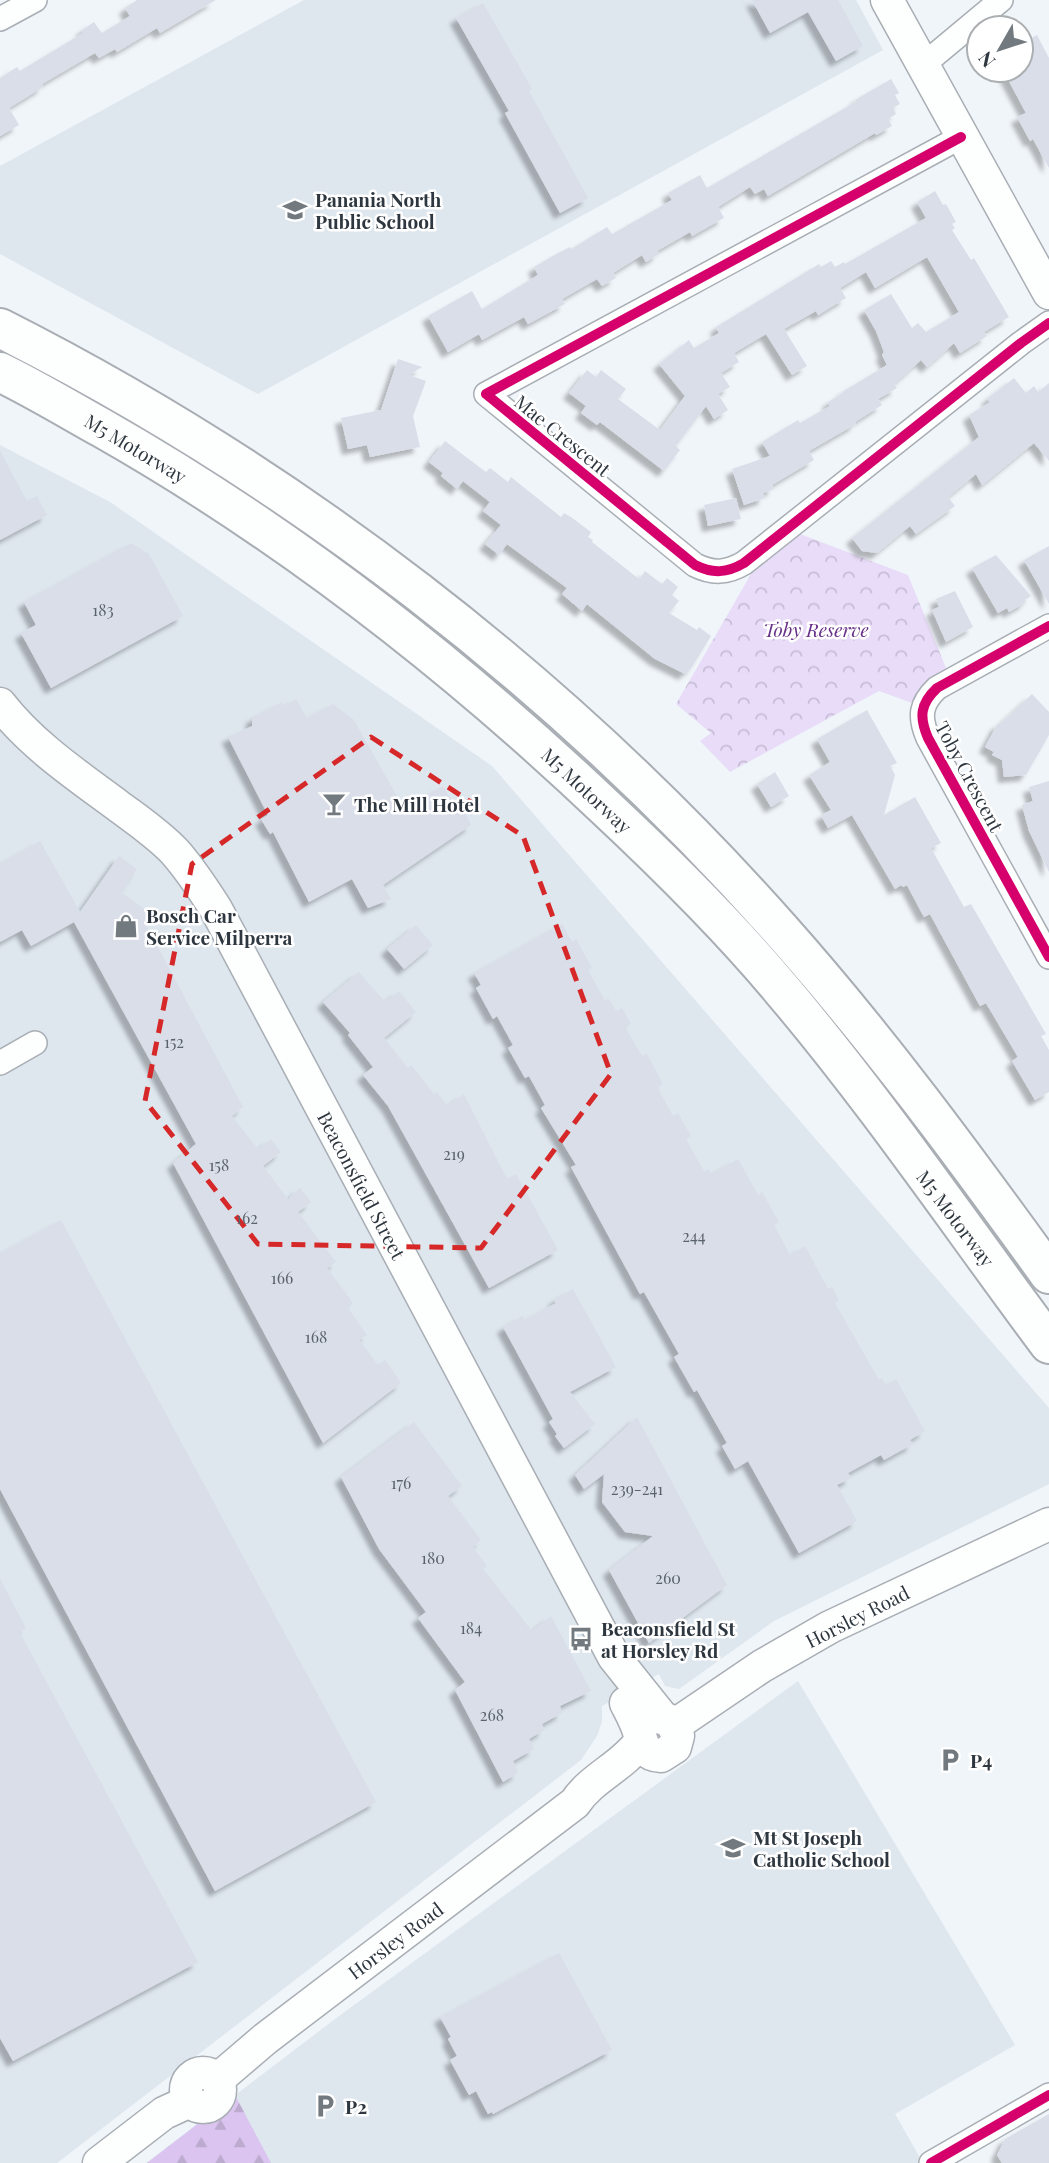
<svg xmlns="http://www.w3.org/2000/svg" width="1049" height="2163" viewBox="0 0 1049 2163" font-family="'Playfair Display',serif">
  <defs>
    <pattern id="forest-firs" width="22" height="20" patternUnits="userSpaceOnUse" patternTransform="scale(1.75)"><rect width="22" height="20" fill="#dbc5f0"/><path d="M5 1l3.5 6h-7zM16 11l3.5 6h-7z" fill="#bcaacf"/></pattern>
    <pattern id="park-crowns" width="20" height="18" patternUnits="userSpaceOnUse" patternTransform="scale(1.75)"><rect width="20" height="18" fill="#e8dcf8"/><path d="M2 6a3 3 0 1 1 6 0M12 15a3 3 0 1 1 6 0" fill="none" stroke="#c7bdd6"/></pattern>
    <filter id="shadow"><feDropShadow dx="-6" dy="6" stdDeviation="2" flood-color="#0004"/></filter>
  </defs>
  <rect width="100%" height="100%" fill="#f0f5fa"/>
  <g fill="#dee6ee">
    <path d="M304 0H856L883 50 258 394 0 254V166Z"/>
    <path d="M0 445 110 502 492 766 1049 1408V1484L774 1621 679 1689 665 1686 659 1674 602 1706V1722L597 1736 581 1760 57 2163H0Z"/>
    <path d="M798 1681 1015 2045 895 2114 923 2163H146L339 2016Z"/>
  </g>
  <path fill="url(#forest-firs)" d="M235 2095 271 2163H147Z"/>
  <path fill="url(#park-crowns)" d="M800 534 908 575 946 668 924 683 912 703 879 691 730 772 700 741 711 733 676 704 751 574Z"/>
  <g fill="#dadee9" filter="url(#shadow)">
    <path d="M137 0H216L160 33 157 28 117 52 115 49 99 58 95 53 42 84 43 87 9 108 19 125 0 136V78L17 67 20 71 83 33 82 30 94 22 102 33 130 16 125 8Z"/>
    <path d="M752 0H838L863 46 836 61 808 12 770 33Z"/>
    <path d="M483 3 532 89 529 91 588 198 560 213 505 113 509 111 456 18Z"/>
    <path d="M1037 35 1049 58V168L1033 139 1030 141 1017 117 1026 113 1003 70H1021V44Z"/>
    <path d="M891 79 899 93 895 95 900 104 893 108 896 114 888 119 892 126 876 135 875 133 768 196 764 189 755 194 750 187 718 207 724 218 692 236 690 232 657 251 659 254 646 262 642 255 613 273 616 278 602 286 597 279 562 299 565 304 528 324 524 317 482 340 479 334 448 352 428 316 472 291 482 309 538 275 534 267 558 253 570 247 571 249 607 227 612 234 672 200 668 193 700 175 707 188 857 101 855 100Z"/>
    <path d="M935 191 943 205 946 204 956 222 952 224 955 228 952 230 971 260 974 258 1009 317 984 332 987 336 960 353 954 343 927 367 921 360 894 384 897 388 878 399 882 405 855 422 856 424 809 451 814 460 772 485 774 489 763 493 765 498 744 505 732 469 770 456 762 442 798 420 800 423 830 406 828 402 843 393 842 392 887 365 882 355 884 352 876 331 864 310 891 294 912 328 918 323 926 332 959 312 927 257 875 288 866 272 840 288 846 298 818 315 816 311 784 329 807 366 792 375 766 334 734 353 739 362 721 373 730 387 718 394 728 410 714 419 706 406 676 446 680 450 664 471 600 422 597 425 581 413 586 406 569 393 587 370 596 377 601 370 626 389 618 399 660 430 685 396 659 364 689 340 694 348 719 333 716 327 819 264 821 267 831 261 835 267 844 262 845 264 926 218 917 202Z"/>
    <path d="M398 359 422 367 409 375 426 381 413 416 420 447 370 457 367 445 348 449 341 418 381 410Z"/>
    <path d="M1014 378 1026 393 1034 386 1038 392 1049 383V461L1034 443 982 485 976 474 948 497 955 506 916 534 910 526 877 553 862 551 852 538 979 437 969 415 990 402 987 399Z"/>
    <path d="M445 441 486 472 490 468 508 482 511 477 561 517 564 513 571 517 591 532 588 537 593 540 592 542 639 579 645 571 662 584 667 578 678 587 672 595 679 601 669 613 697 630 699 627 711 636 690 670 688 669 685 674 655 659 587 604 582 611 562 594 567 588 507 544 499 555 485 544 501 525 483 511 490 502 463 481 457 489 441 476 443 473 429 462Z"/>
    <path d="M0 451 27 501 37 496 47 515 0 540Z"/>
    <path d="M736 498 741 519 708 526 704 505Z"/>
    <path d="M131 543 149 554 183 616 51 688 21 633 36 625 24 602Z"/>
    <path d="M1049 546V604L1024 560Z"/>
    <path d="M996 555 1031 596 1025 600 1026 602 1009 612 1007 608 998 613 972 568Z"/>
    <path d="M955 591 973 627 946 642 932 610 939 607 936 599Z"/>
    <path d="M1032 694 1049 712V735L1026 775 1004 777 1002 760 992 755 994 752 985 747 998 723 1000 724Z"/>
    <path d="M296 699 307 718 333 704 354 720 403 807 443 786 455 806 460 803 471 825 383 885 391 899 368 908 352 879 309 902 273 832 270 834 261 819 268 815 228 737 252 726V718L282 702 285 706Z"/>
    <path d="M867 710 897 763 890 766 895 775 884 815 915 797 941 843 931 848 964 907 971 904 1046 1034 1041 1036 1049 1050V1092L1035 1100 1012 1061 1018 1057 986 1003 980 1006 930 914 924 917 907 885 903 887 901 885 895 889 852 815 828 828 821 815 831 810 809 775 830 762 817 739Z"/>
    <path d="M775 772 789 796 771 807 757 784Z"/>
    <path d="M1049 781V872L1029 831 1022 805 1033 801 1029 787Z"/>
    <path d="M40 841 80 912 119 856 137 869 121 892 150 913 144 921 243 1107 232 1116 258 1149 271 1139 281 1152 263 1166 288 1199 300 1188 311 1202 298 1212 336 1262 327 1268 353 1303 348 1308 367 1335 359 1340 378 1365 385 1360 401 1383 323 1443 173 1163 196 1144 74 922 31 946 22 930 0 942V864Z"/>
    <path d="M562 924 572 942 576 939 592 968 588 970 605 1001 608 998 616 1011 622 1008 631 1024 625 1027 642 1056 647 1054 663 1084 657 1087 673 1116 678 1113 691 1136 686 1139 704 1171 709 1169 711 1174 738 1159 758 1195 762 1192 779 1222 774 1225 790 1255 805 1246 828 1289 832 1287 839 1301 835 1303 879 1380 882 1378 886 1385 896 1379 925 1431 910 1440 913 1444 884 1460 881 1455 848 1473 851 1478 837 1485 857 1521 799 1553 748 1461 735 1469 722 1446 727 1443 697 1390 694 1392 674 1357 679 1354 644 1292 640 1294 571 1167 576 1165 541 1108 545 1105 529 1076 525 1078 508 1048 513 1045 497 1016 493 1019 476 988 481 985 474 973Z"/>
    <path d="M416 925 433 945 404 969 387 949Z"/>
    <path d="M359 972 385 1002 399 991 416 1012 384 1038 408 1068 411 1065 434 1094 437 1092 448 1106 464 1094 507 1179 516 1174 558 1250 489 1288 388 1106 363 1075 373 1067 348 1035 350 1033 323 1002Z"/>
    <path d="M61 1220 376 1802 215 1891 0 1489V1253Z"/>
    <path d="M573 1289 616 1367 570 1392 595 1424 564 1448 555 1436 557 1434 549 1422 553 1419 503 1327 522 1316 525 1320 556 1303 554 1300Z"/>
    <path d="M637 1417 727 1585 649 1643 609 1570 653 1536 625 1532 602 1502 604 1474 584 1489 575 1475Z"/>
    <path d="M414 1422 462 1486 448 1496 481 1540 473 1547 487 1566 483 1569 532 1631 551 1616 591 1691 560 1706 562 1713 542 1724 544 1730 529 1739 534 1749 513 1761 518 1773 503 1782 455 1690 465 1682 418 1618 426 1612 379 1549 341 1477Z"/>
    <path d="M0 1579 26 1628 19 1631 198 1962 13 2061 0 2038Z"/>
    <path d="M559 1953 612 2050 493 2114 492 2112 488 2114 476 2091 469 2095 450 2060 457 2056 448 2039 451 2037 440 2017Z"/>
    <path d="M1049 2114V2163H1002L997 2155 1005 2139Z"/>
  </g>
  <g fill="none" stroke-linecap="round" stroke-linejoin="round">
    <g stroke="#a8aeb4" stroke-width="26">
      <g id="street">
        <path d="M0 19 35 0"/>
        <path d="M923 65 1001 0"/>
        <path d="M961 137 486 394 695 565C713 574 727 573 744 563L1021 343 1049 323"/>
        <path d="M1049 626 937 688C920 704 919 717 928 738L1049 957"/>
        <path d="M0 1063 35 1043"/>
        <path d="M931 2163 1049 2095"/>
      </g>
    </g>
    <g stroke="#a8aeb4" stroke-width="35">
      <g id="secondary">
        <path d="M887 0 1049 293"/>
        <path d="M0 704C32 745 75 774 117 805 137 820 158 834 175 852 191 870 203 889 216 909L614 1657 662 1717"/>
        <path d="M626 1703C630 1711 635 1720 638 1729 643 1743 642 1755 661 1756L675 1747 678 1736 671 1721 658 1717"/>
        <path d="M675 1725 762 1666 830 1627 1049 1524"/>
        <circle cx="203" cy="2090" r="17"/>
        <path d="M217 2080 265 2039 575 1803C591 1778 622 1767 640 1742"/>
        <path d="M99 2163 164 2113 190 2101"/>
      </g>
    </g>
    <g stroke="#a8aeb4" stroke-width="42">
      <g id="highway">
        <path d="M0 328C293 476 562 683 780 929 877 1038 963 1155 1049 1274"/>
        <path d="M0 372C35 389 68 409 102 428 285 532 452 662 605 807 667 865 728 925 782 990 877 1102 961 1226 1049 1344"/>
      </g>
    </g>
    <use href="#street" stroke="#fdfefe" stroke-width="23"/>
    <use href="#secondary" stroke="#fdfefe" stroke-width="32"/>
    <use href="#highway" stroke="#fdfefe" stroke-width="38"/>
    <g stroke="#fff" stroke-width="15">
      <g id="cycleway">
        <path d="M961 137 486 394 695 565C713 574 727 573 744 563L1021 343 1049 323"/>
        <path d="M1049 626 937 688C920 704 919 717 928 738L1049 957"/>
        <path d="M931 2163 1049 2095"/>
      </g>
    </g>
    <use href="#cycleway" stroke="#d6006c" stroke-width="10"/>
  </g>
  <path fill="none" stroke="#d62828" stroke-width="5" stroke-dasharray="14 9" stroke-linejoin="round" d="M371 737 523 836 611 1074 481 1248 258 1244 145 1101 192 864Z"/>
  <defs>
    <g id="school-bare" transform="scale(1.89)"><path d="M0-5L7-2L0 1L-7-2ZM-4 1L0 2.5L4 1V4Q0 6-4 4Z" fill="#727a80" stroke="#fff" stroke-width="2.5" paint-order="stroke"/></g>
    <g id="bar-bare" transform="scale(1.89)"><path d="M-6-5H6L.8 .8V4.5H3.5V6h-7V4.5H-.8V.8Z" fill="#727a80" stroke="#fff" stroke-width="2.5" paint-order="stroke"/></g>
    <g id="shop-bare" transform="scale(1.89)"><path d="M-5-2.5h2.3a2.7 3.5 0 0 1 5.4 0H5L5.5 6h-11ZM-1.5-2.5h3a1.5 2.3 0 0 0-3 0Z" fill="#727a80" stroke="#fff" stroke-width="2.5" paint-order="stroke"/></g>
    <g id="bus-bare" transform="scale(1.89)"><path d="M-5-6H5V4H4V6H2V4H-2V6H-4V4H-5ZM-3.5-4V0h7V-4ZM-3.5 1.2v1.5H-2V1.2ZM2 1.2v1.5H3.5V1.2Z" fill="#727a80" stroke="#fff" stroke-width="2.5" paint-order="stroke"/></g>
    <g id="parking-bare" transform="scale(1.89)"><path d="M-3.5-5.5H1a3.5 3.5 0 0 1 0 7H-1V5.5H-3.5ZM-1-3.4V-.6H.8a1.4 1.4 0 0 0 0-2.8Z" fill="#727a80" stroke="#fff" stroke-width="2.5" paint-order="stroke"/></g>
  </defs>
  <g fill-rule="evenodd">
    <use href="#school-bare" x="295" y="210"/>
    <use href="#bar-bare" x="334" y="804"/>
    <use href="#shop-bare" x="126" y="926"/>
    <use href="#bus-bare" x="581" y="1639"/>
    <use href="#parking-bare" x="950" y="1760"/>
    <use href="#school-bare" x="733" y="1848"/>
    <use href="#parking-bare" x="325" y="2106"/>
  </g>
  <g text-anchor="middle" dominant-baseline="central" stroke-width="5" stroke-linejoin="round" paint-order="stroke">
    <g font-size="16" fill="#5a626a">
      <text x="103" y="609">183</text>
      <text x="174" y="1041">152</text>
      <text x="454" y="1153">219</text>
      <text x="219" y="1164">158</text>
      <text x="247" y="1217">162</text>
      <text x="694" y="1235">244</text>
      <text x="282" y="1277">166</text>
      <text x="316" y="1336">168</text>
      <text x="401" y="1482">176</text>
      <text x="637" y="1488">239-241</text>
      <text x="433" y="1557">180</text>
      <text x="668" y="1577">260</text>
      <text x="471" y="1627">184</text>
      <text x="492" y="1714">268</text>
    </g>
    <g font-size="19" font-weight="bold" fill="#2e373f" stroke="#fff" text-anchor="start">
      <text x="315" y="199">Panania North<tspan x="315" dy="22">Public School</tspan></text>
      <text x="354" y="804">The Mill Hotel</text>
      <text x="146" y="915">Bosch Car<tspan x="146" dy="22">Service Milperra</tspan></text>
      <text x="601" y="1628">Beaconsfield St<tspan x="601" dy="22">at Horsley Rd</tspan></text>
      <text x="970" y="1760">P4</text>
      <text x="753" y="1837">Mt St Joseph<tspan x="753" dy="22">Catholic School</tspan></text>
      <text x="345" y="2106">P2</text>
    </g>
    <g font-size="19" fill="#2e373f" stroke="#fff">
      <text transform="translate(563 435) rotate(39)">Mae Crescent</text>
      <text transform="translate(136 448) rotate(31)">M5 Motorway</text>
      <text transform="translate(970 776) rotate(62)">Toby Crescent</text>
      <text transform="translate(587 790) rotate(43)">M5 Motorway</text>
      <text transform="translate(362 1185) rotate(62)">Beaconsfield Street</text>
      <text transform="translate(956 1218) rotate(53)">M5 Motorway</text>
      <text transform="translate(857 1616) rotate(-27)">Horsley Road</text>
      <text transform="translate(395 1940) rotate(-37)">Horsley Road</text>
    </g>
    <g font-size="19" font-style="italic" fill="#673187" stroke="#fff">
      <text x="816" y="629">Toby Reserve</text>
    </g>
  </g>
  <g transform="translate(1000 49) rotate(231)"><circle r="33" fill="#ffffff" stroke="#abafb2" stroke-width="2"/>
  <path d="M0-5L12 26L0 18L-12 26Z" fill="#727a80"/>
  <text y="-10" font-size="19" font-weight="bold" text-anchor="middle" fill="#2e373f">N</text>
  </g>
</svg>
